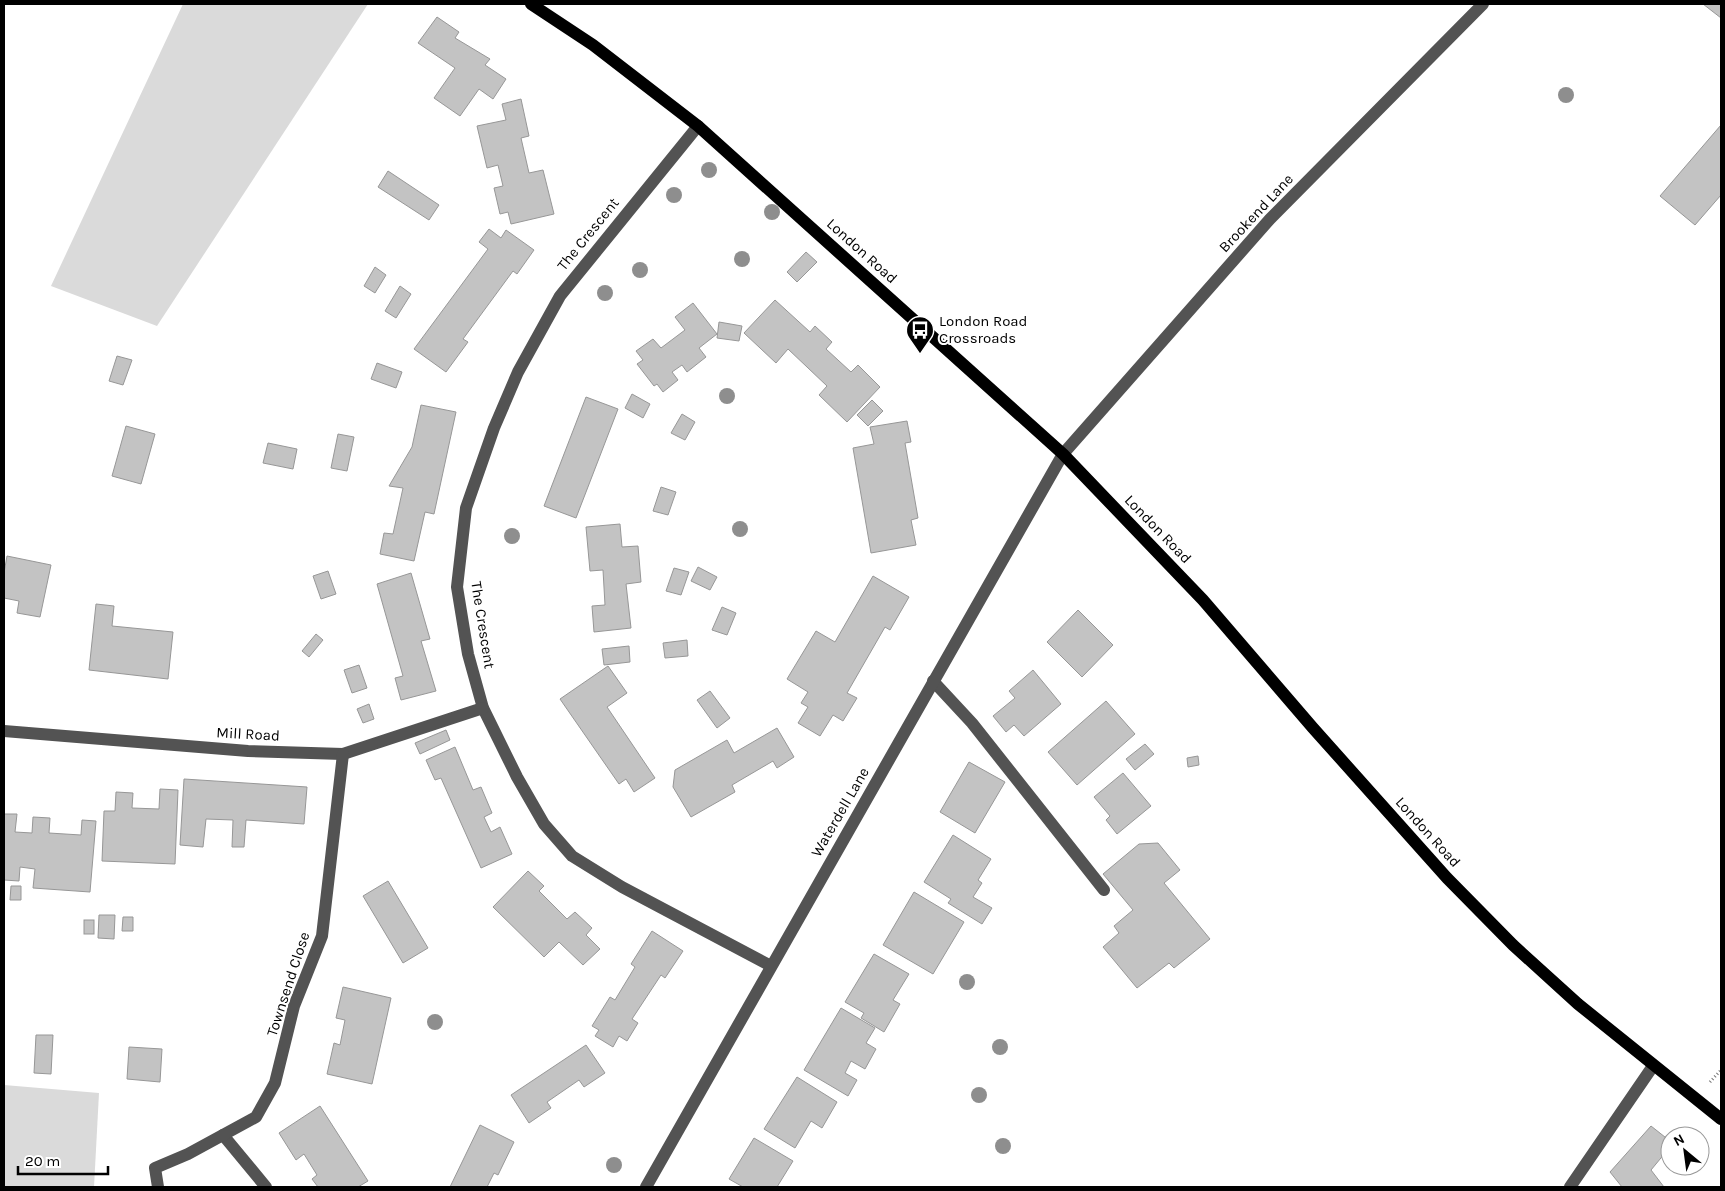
<svg xmlns="http://www.w3.org/2000/svg" width="1725" height="1191" viewBox="0 0 1725 1191" font-family="Karla,sans-serif">
  <rect width="100%" height="100%" fill="#fff"/>
  <g fill="#dadada">
    <path d="M183 4H368L157 326 51 286Z"/>
    <path d="M4 1085 99 1093 94 1187H4Z"/>
  </g>
  <g fill="#c3c3c3" stroke="#979797">
    <path d="M1703 4H1721V18Z"/>
    <path d="M437 17 459 32 455 38 490 59 485 65 506 79 493 99 479 89 460 116 434 98 455 68 418 43Z"/>
    <path d="M521 99 529 136 521 138 529 173 543 170 554 214 511 224 508 212 500 214 494 188 503 186 498 165 487 168 477 126 506 120 502 104Z"/>
    <path d="M1721 125V195L1695 225 1660 196Z"/>
    <path d="M388 171 439 205 429 220 378 187Z"/>
    <path d="M489 229 501 238 506 230 534 250 517 274 513 271 463 339 468 342 446 372 414 349 488 249 479 242Z"/>
    <path d="M806 252 817 262 797 282 787 272Z"/>
    <path d="M375 267 386 275 375 293 364 286Z"/>
    <path d="M400 286 411 294 396 318 385 311Z"/>
    <path d="M775 300 810 332 815 326 832 342 826 349 851 372 858 365 880 387 847 422 819 395 827 386 788 349 776 363 744 333Z"/>
    <path d="M693 303 717 334 699 348 706 357 687 372 682 365 672 372 678 380 663 392 657 384 654 386 637 364 643 360 636 351 653 339 661 348 685 330 675 317Z"/>
    <path d="M719 322 742 326 739 341 717 338Z"/>
    <path d="M117 356 132 360 123 385 109 381Z"/>
    <path d="M377 363 402 372 396 388 371 379Z"/>
    <path d="M632 394 650 404 643 418 625 408Z"/>
    <path d="M586 397 618 409 576 518 544 506Z"/>
    <path d="M872 400 883 411 868 426 857 415Z"/>
    <path d="M421 405 456 412 434 514 425 512 414 561 380 554 384 533 393 534 403 488 389 486 412 447Z"/>
    <path d="M682 414 695 422 685 440 671 433Z"/>
    <path d="M907 421 911 442 905 443 918 518 911 520 916 545 871 553 853 448 874 444 870 427Z"/>
    <path d="M126 426 155 434 141 484 112 476Z"/>
    <path d="M338 434 354 437 347 471 331 468Z"/>
    <path d="M268 443 297 449 293 469 263 463Z"/>
    <path d="M661 487 676 492 668 515 653 511Z"/>
    <path d="M620 524 622 547 638 546 641 582 626 584 631 628 594 632 592 606 605 605 603 570 590 571 586 527Z"/>
    <path d="M7 556 51 565 40 617 17 613 19 601 4 598V573Z"/>
    <path d="M698 567 717 577 710 590 691 581Z"/>
    <path d="M674 568 689 572 681 595 666 591Z"/>
    <path d="M328 571 336 594 321 599 313 576Z"/>
    <path d="M411 573 430 639 421 641 436 691 401 700 395 678 403 676 377 584Z"/>
    <path d="M873 576 909 597 890 630 885 627 847 693 857 698 843 721 833 715 820 736 798 723 808 707 801 703 808 692 787 679 816 631 835 642Z"/>
    <path d="M96 604 114 606 112 626 173 632 168 679 89 670Z"/>
    <path d="M722 607 736 613 727 635 712 630Z"/>
    <path d="M1078 610 1113 645 1082 677 1047 642Z"/>
    <path d="M316 634 323 640 309 657 302 651Z"/>
    <path d="M687 640 688 656 665 658 663 643Z"/>
    <path d="M629 646 630 662 604 665 602 649Z"/>
    <path d="M359 665 367 688 352 693 344 670Z"/>
    <path d="M608 666 627 693 607 707 655 778 634 792 626 779 619 784 560 699Z"/>
    <path d="M1033 670 1061 704 1024 736 1014 725 1006 732 993 716 1015 698 1009 691Z"/>
    <path d="M710 691 730 718 717 728 697 700Z"/>
    <path d="M1106 701 1135 734 1077 785 1048 752Z"/>
    <path d="M369 704 374 719 363 723 357 709Z"/>
    <path d="M777 728 794 757 777 768 773 761 732 785 735 792 691 817 673 787 675 770 727 740 734 753Z"/>
    <path d="M446 730 450 740 420 754 415 743Z"/>
    <path d="M1145 744 1154 754 1135 770 1126 759Z"/>
    <path d="M455 747 473 790 481 787 492 813 484 817 491 832 500 827 512 854 481 868 441 778 435 780 426 760Z"/>
    <path d="M1198 756 1199 765 1188 767 1187 758Z"/>
    <path d="M969 762 1005 782 975 833 940 812Z"/>
    <path d="M1123 773 1151 806 1117 834 1106 820 1110 816 1094 797Z"/>
    <path d="M184 779 307 787 304 824 246 820 244 847H232L233 820 206 819 203 847 180 845Z"/>
    <path d="M160 789 178 790 175 864 102 861 104 811H115L116 792 133 793 132 808 159 809Z"/>
    <path d="M4 814H17L15 832 32 833 33 817 50 818 49 833 81 835 82 820 96 821 90 892 33 888 35 869 20 867 19 881 4 880Z"/>
    <path d="M953 835 991 859 978 880 982 883 973 897 992 908 982 924 948 903 951 899 924 882Z"/>
    <path d="M1158 843 1180 870 1164 883 1210 939 1174 968 1169 963 1137 988 1103 947 1119 933 1114 926 1133 910 1103 874 1139 844Z"/>
    <path d="M528 871 544 886 539 891 567 919 575 912 592 928 586 935 600 949 583 965 559 942 544 957 493 907Z"/>
    <path d="M388 881 428 948 403 963 363 896Z"/>
    <path d="M11 886H21V900H10Z"/>
    <path d="M914 892 964 922 933 974 883 945Z"/>
    <path d="M99 915H115L114 939 98 938Z"/>
    <path d="M123 917H133V931H122Z"/>
    <rect x="84" y="920" width="10" height="14"/>
    <path d="M652 931 683 951 665 978 661 975 632 1019 638 1023 627 1041 619 1036 613 1047 595 1036 599 1030 592 1026 610 997 615 1000 635 967 631 964Z"/>
    <path d="M874 954 909 974 893 1000 900 1004 884 1032 861 1018 864 1013 845 1002Z"/>
    <path d="M343 987 391 998 372 1084 327 1074 334 1043 340 1045 345 1020 336 1018Z"/>
    <path d="M841 1008 875 1028 866 1043 876 1049 865 1069 851 1061 845 1073 857 1080 848 1096 804 1070Z"/>
    <path d="M36 1035H53L51 1074 34 1073Z"/>
    <path d="M586 1045 605 1073 584 1087 579 1080 547 1102 551 1108 529 1123 511 1095Z"/>
    <path d="M129 1047 162 1049 160 1082 127 1079Z"/>
    <path d="M797 1077 837 1102 822 1128 811 1121 795 1148 764 1129Z"/>
    <path d="M320 1106 368 1181 358 1187H318L312 1179 317 1175 304 1154 296 1160 279 1133Z"/>
    <path d="M480 1125 514 1142 498 1175 494 1173 487 1187H450Z"/>
    <path d="M1651 1126 1670 1141V1147L1651 1170 1664 1187H1622L1610 1172Z"/>
    <path d="M754 1138 793 1161 777 1187H743L729 1179Z"/>
  </g>
  <g fill="none" stroke-linecap="round" stroke-linejoin="round">
    <path stroke="#757575" stroke-width="3" stroke-dasharray="1 2.5" stroke-linecap="butt" d="M1710 1082 1721 1070"/>
    <g stroke="#535353" stroke-width="12">
      <path d="M698 126 560 296 518 372 494 428 466 508 457 587 468 654 483 708 517 777 544 824 572 856 622 887 771 966"/>
      <path d="M933 681 972 723 1104 890"/>
      <path d="M4 731 248 751 343 754 483 708"/>
      <path d="M223 1135 266 1187"/>
      <path d="M158 1187 155 1168 188 1154 256 1117 275 1083 294 1006 322 936 343 754"/>
      <path d="M646 1187 1063 454 1270 219 1483 4"/>
      <path d="M1570 1187 1653 1066"/>
    </g>
    <path stroke="#000" stroke-width="12" d="M531 4 593 45 698 126 1063 454 1203 600 1313 728 1447 878 1513 945 1578 1004 1721 1119"/>
  </g>
  <g fill="#8e8e8e">
    <circle cx="1566" cy="95" r="8"/>
    <circle cx="709" cy="170" r="8"/>
    <circle cx="674" cy="195" r="8"/>
    <circle cx="772" cy="212" r="8"/>
    <circle cx="742" cy="259" r="8"/>
    <circle cx="640" cy="270" r="8"/>
    <circle cx="605" cy="293" r="8"/>
    <circle cx="727" cy="396" r="8"/>
    <circle cx="740" cy="529" r="8"/>
    <circle cx="512" cy="536" r="8"/>
    <circle cx="967" cy="982" r="8"/>
    <circle cx="435" cy="1022" r="8"/>
    <circle cx="1000" cy="1047" r="8"/>
    <circle cx="979" cy="1095" r="8"/>
    <circle cx="1003" cy="1146" r="8"/>
    <circle cx="614" cy="1165" r="8"/>
  </g>
  <defs>
    <g id="bus-pin" transform="scale(1.4375)"><path d="M0 17L-7.5 6A9.5 9.5 0 1 1 7.5 6Z" fill="#000" stroke="#fff"/><path d="M-5-6H5V4H4V6H2V4H-2V6H-4V4H-5ZM-3.5-4V0h7V-4ZM-3.5 1.2v1.5H-2V1.2ZM2 1.2v1.5H3.5V1.2Z" fill="#fff"/></g>
  </defs>
  <g fill-rule="evenodd">
    <use href="#bus-pin" x="920" y="330"/>
  </g>
  <g text-anchor="middle" dominant-baseline="central" stroke-width="4" stroke-linejoin="round" paint-order="stroke">
    <g font-size="15" fill="#000" stroke="#fff">
      <text transform="translate(1256 213) rotate(-47)">Brookend Lane</text>
      <text transform="translate(588 234) rotate(-51)">The Crescent</text>
      <text transform="translate(862 251) rotate(42)">London Road</text>
      <text transform="translate(1158 529) rotate(46)">London Road</text>
      <text transform="translate(483 625) rotate(81)">The Crescent</text>
      <text transform="translate(248 734) rotate(3)">Mill Road</text>
      <text transform="translate(840 812) rotate(-60)">Waterdell Lane</text>
      <text transform="translate(1428 832) rotate(48)">London Road</text>
      <text transform="translate(288 984) rotate(-72)">Townsend Close</text>
    </g>
    <g font-size="15" fill="#000" stroke="#fff" text-anchor="start">
      <text x="939" y="321">London Road<tspan x="939" dy="17">Crossroads</tspan></text>
    </g>
  </g>
  <rect width="1725" height="1191" fill="none" stroke="#000000" stroke-width="10"/>
  <g transform="translate(1685 1151) rotate(331)"><circle r="24" fill="#ffffff" stroke="#999999"/>
  <path d="M0-4L9 19L0 12L-9 19Z" fill="#000000"/>
  <text y="-8" font-size="14" font-weight="bold" text-anchor="middle" fill="#000000">N</text>
  </g>
  <path d="M18 1166v8h90v-8" fill="none" stroke="#000000" stroke-width="2.5"/>
  <text x="25" y="1166" font-size="15" fill="#000000" stroke="#ffffff" stroke-width="4" paint-order="stroke">20 m</text>
</svg>
